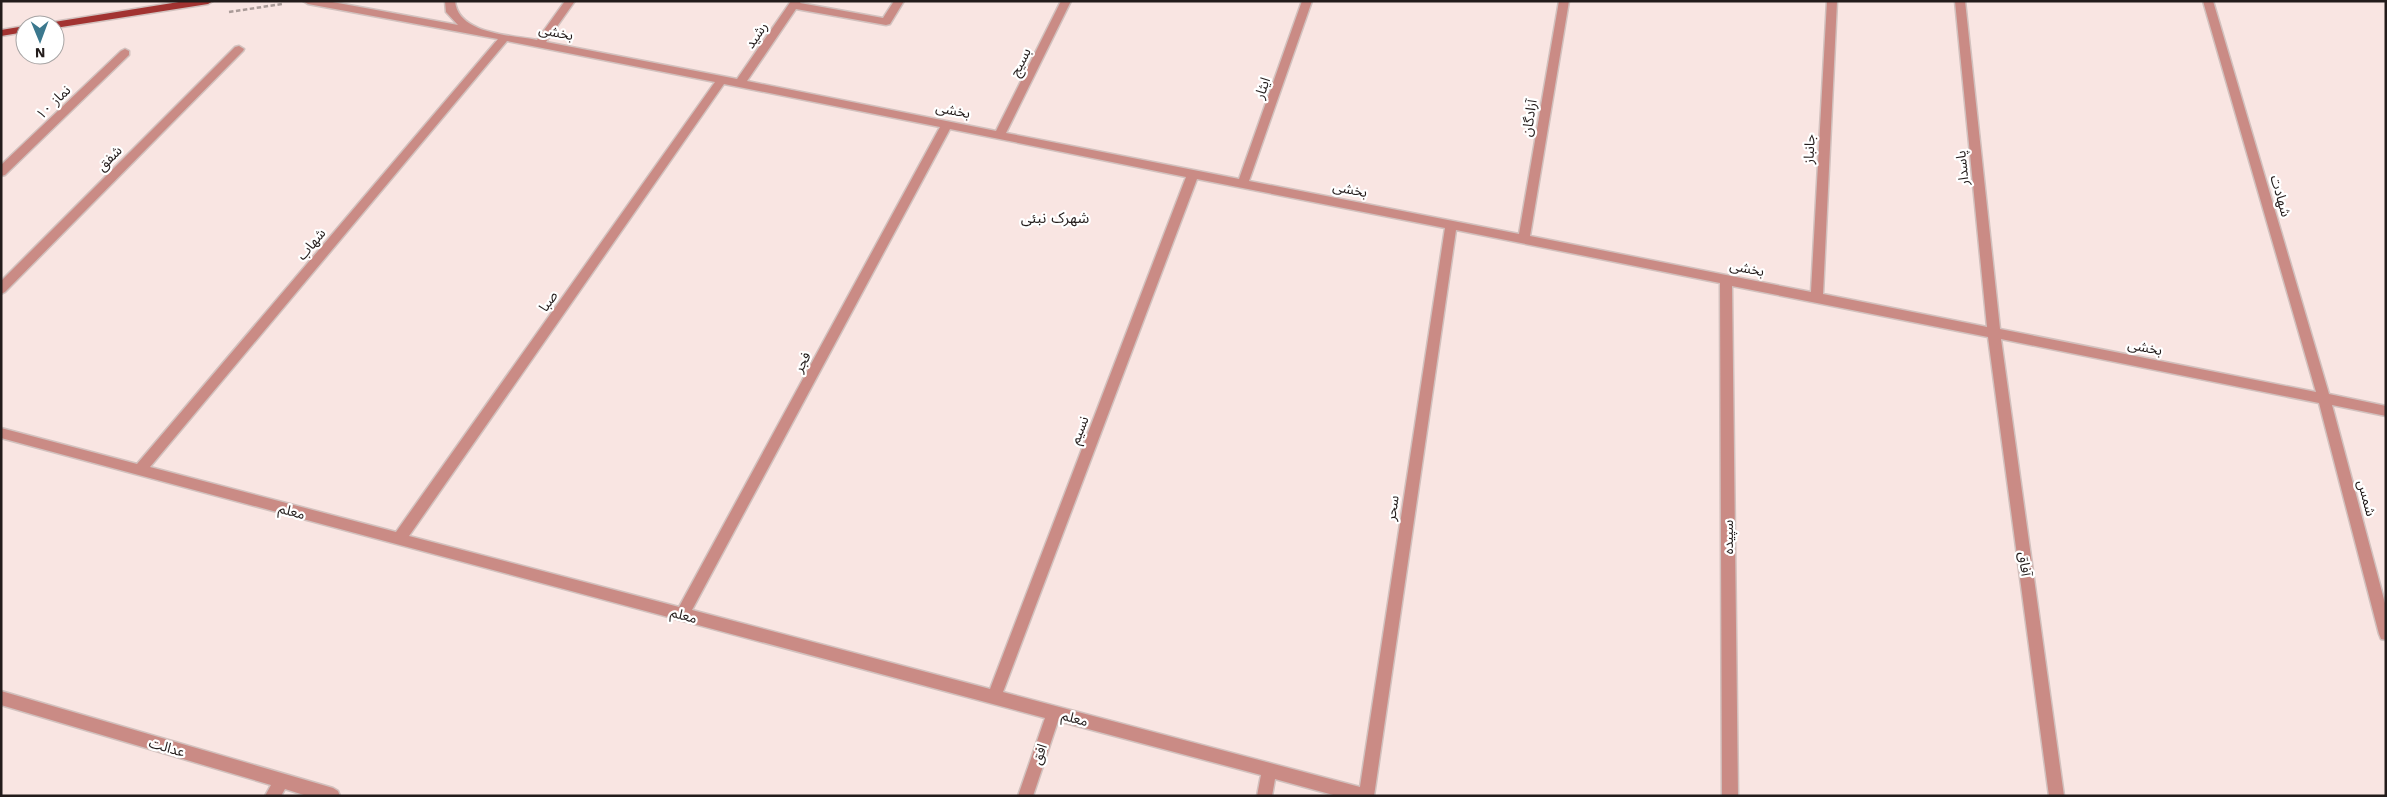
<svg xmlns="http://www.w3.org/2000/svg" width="2387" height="797" viewBox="0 0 2387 797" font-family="'Work Sans','Noto Sans Arabic',sans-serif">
  <rect width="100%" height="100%" fill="#f9e5e2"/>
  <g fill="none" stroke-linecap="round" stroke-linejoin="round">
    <g stroke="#d2c1be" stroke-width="3">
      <g id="minor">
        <path d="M303 1H327L458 25 446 12 445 1H455C458 34 510 35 537 40L565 1H575L546 42 737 79 791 1H801L800 3 883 18 894 1H904L890 24 886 25 796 9 747 81 996 131 1061 1H1071L1006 133 1239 179 1302 1H1312L1249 181 1519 234 1559 1H1569L1530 236 1811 292 1827 1H1837L1823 294 1987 327 1955 1H1965L2000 329 2316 392 2203 1H2213L2329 394 2386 406V416L2332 405 2386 607V640L2381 639 2379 634 2319 403 2001 339 2064 796H2049L1988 337 1732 286 1738 796H1722L1720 283 1456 230 1374 796H1337L1275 779 1272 796H1257L1261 775 1058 721 1033 796H1018L1045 718 1 438V428L137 464 498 39 308 4ZM507 41 715 82 396 532 150 467ZM724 84 940 127 679 607 409 536ZM950 129 1186 177 990 689 692 610ZM1197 179 1445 228 1360 787 1003 692Z"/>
        <path d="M239 46 244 49 243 51 5 292 1 294V281L235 47Z"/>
        <path d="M125 49 129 51V55L5 175 1 176V165L121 51Z"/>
        <path d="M1 691 333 788 338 791 340 796H307L285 789 281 796H265L271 785 1 705Z"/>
      </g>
    </g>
    <g stroke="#d2c1be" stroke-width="3">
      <g id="major">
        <path d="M185 1H213L208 4 55 28V25H49L54 22Z"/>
        <path d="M25 26V32L1 36V30Z"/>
      </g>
    </g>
    <path stroke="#aa9b98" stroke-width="2.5" stroke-dasharray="4.5 2.5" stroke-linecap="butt" d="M229 12 282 4"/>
    <use href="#minor" fill="#ca8b85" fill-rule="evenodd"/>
    <use href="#major" fill="#a23331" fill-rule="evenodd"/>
  </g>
  <g text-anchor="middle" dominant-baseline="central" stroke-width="4.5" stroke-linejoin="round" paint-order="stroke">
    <g font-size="14" fill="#231c1b" stroke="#fff">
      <text transform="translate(556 32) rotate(11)">بخشی</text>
      <text transform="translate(756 35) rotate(-56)">رشید</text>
      <text transform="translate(1020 62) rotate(-63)">بسیج</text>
      <text transform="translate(1262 88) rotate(-71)">ایثار</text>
      <text transform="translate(53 102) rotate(-44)">نماز ۱۰</text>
      <text transform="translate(953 110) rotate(11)">بخشی</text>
      <text transform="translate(1529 118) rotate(-81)">آزادگان</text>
      <text transform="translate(1809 149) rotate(-87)">جانباز</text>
      <text transform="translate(109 158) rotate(-45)">شفق</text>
      <text transform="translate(1962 168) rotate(-96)">پاسدار</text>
      <text transform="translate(1350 189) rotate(11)">بخشی</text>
      <text transform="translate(2281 196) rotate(74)">شهادت</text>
      <text transform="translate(311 244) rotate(-50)">شهاب</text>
      <text transform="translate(1747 268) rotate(11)">بخشی</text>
      <text transform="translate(548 301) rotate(-55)">صبا</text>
      <text transform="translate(2145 347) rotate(11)">بخشی</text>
      <text transform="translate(802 362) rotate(-62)">فجر</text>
      <text transform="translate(1079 430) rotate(-69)">نسیم</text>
      <text transform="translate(2367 498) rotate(75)">شمس</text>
      <text transform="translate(1392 508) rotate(-82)">سحر</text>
      <text transform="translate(292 511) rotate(15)">معلم</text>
      <text transform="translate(1728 537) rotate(-90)">سپیده</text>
      <text transform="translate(2025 564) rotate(82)">آفاق</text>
      <text transform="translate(684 615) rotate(15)">معلم</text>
      <text transform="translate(1075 718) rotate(15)">معلم</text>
      <text transform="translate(167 747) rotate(16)">عدالت</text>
      <text transform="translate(1039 754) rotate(-71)">افق</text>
    </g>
    <g font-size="15" fill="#231c1b" stroke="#fff">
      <text x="1055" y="218">شهرک نبئی</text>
    </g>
  </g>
  <rect width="2387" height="797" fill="none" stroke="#231c1b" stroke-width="5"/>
  <g transform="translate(40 40) rotate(179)"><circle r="24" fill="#ffffff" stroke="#a7a4a4"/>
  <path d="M0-4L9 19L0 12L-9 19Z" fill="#3b788e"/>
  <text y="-8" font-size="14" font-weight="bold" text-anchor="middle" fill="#231c1b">N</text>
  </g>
</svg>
